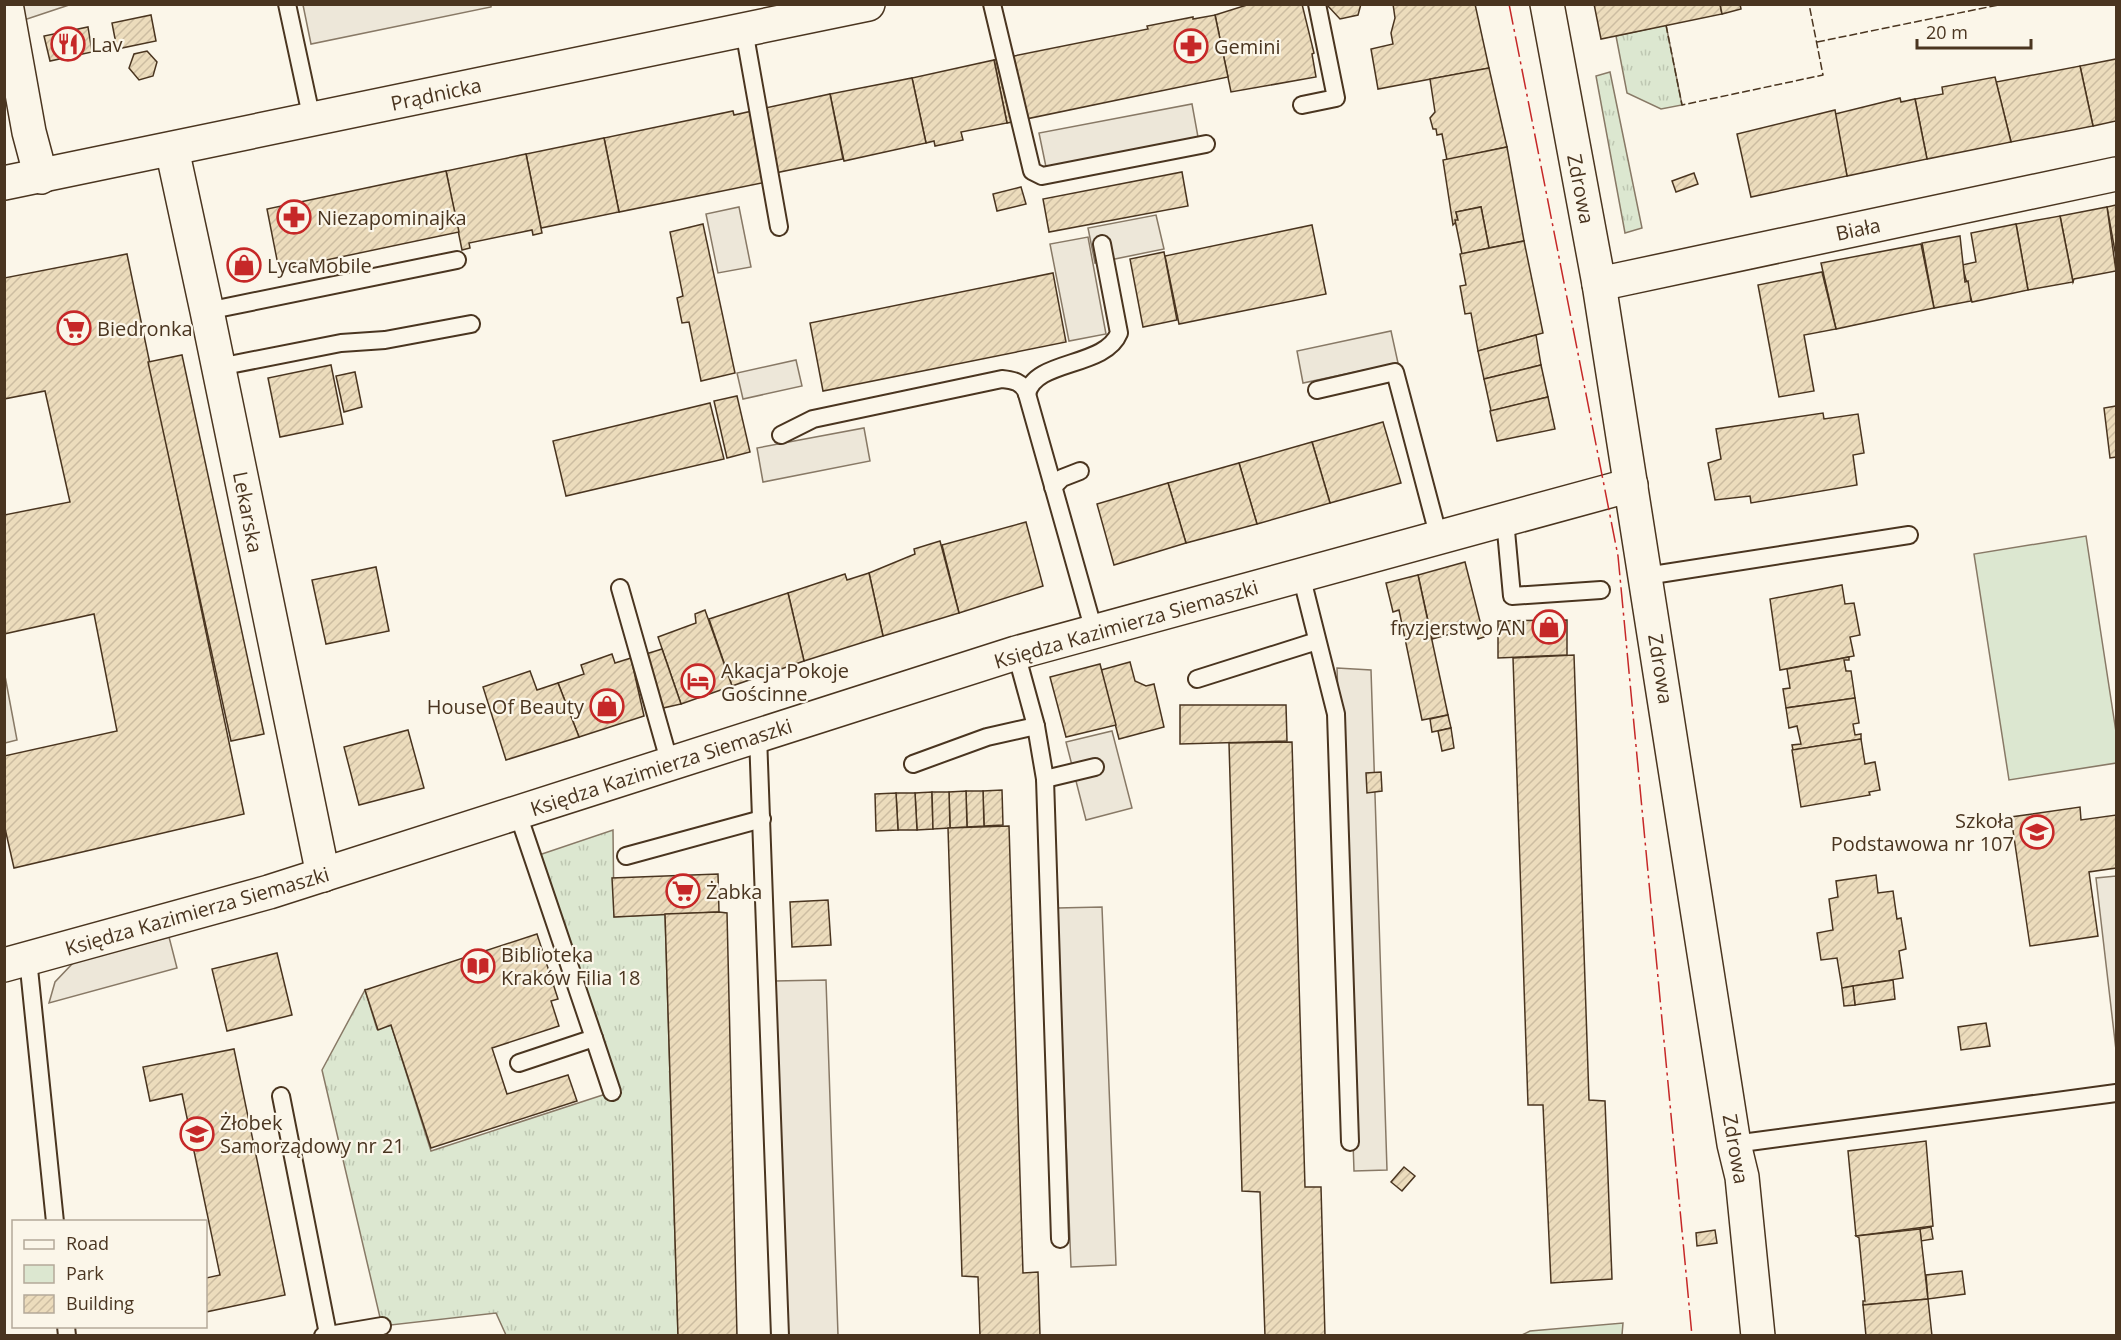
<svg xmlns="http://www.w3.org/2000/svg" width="2121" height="1340" viewBox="0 0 2121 1340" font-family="'Open Sans',sans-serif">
  <defs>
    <pattern id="grass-tufts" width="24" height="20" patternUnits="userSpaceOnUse" patternTransform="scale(1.5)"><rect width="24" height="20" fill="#dce7d0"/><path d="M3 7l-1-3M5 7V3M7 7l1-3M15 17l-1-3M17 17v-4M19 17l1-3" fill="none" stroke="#bec7b2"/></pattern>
    <pattern id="building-hatch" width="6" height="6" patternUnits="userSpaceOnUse" patternTransform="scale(1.5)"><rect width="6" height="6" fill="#ecdcbc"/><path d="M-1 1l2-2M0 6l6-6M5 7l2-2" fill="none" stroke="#ccbda1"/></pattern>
  </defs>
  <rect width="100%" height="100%" fill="#fbf6e9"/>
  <g fill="url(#grass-tufts)" stroke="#887966" stroke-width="1.5">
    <path d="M1666 25 1682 105 1661 109 1627 93 1616 36Z"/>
    <path d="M1610 72 1642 228 1625 233 1596 76Z"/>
    <path d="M613 830 614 917 665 914 678 1335H506L496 1313 382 1326 322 1070 365 990 377 1029 391 1025 431 1151 612 1092 536 856Z"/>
  </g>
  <g fill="#dce7d0" stroke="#887966" stroke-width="1.5">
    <path d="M2086 536 2116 732V763L2009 780 1974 554Z"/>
    <path d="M1623 1323 1622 1335H1522L1530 1331Z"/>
  </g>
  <g fill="#ede7d9" stroke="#887966" stroke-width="1.5">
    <path d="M72 4 24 20 21 5Z"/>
    <path d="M491 5V7L311 44 303 5Z"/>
    <path d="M1192 104 1198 137 1046 167 1039 133Z"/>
    <path d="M739 207 751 267 718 273 706 214Z"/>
    <path d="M1156 215 1164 249 1095 263 1088 228Z"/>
    <path d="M1088 237 1106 334 1069 341 1050 244Z"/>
    <path d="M1391 331 1398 363 1303 383 1297 351Z"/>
    <path d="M796 360 802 386 743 399 737 373Z"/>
    <path d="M864 428 870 461 763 482 757 448Z"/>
    <path d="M1337 668 1371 670 1387 1170 1354 1171Z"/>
    <path d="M5 676 17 740 5 743H4Z"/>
    <path d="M1112 731 1132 808 1086 820 1066 742Z"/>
    <path d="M2116 876V1050L2096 878Z"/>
    <path d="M1102 907 1116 1265 1071 1267 1057 908Z"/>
    <path d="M169 937 177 968 49 1003 55 982 74 962Z"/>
    <path d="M826 980 838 1335H788L775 981Z"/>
  </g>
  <g fill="url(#building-hatch)" stroke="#4a3520" stroke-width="1.5">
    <path d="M1250 4H1302L1314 53 1312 54 1316 77 1231 92 1215 15Z"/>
    <path d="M1361 4 1358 15 1340 19 1327 5Z"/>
    <path d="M1393 4H1475L1489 68 1378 89 1371 49 1393 44 1391 33 1395 18Z"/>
    <path d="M1594 4H1720L1722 14 1601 39Z"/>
    <path d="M1720 4H1740L1741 9 1722 14Z"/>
    <path d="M151 15 156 41 117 49 112 23Z"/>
    <path d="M1215 15 1228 77 1007 123 994 60 1148 29 1147 26 1193 17V19Z"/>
    <path d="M88 27 92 52 50 61 44 36Z"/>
    <path d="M147 51 157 62 153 76 139 80 129 68 134 54Z"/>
    <path d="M2116 59V121L2093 126 2080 66Z"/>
    <path d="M994 60 1007 123 961 132 963 140 935 146 934 141 926 143 912 78Z"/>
    <path d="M2080 66 2093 126 2011 142 1996 82Z"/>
    <path d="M1489 68 1507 147 1447 160 1442 134 1437 135 1436 129H1433L1430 118 1435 112 1430 79Z"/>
    <path d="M1995 77 2011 142 1927 159 1915 99 1943 94 1942 87Z"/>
    <path d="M912 78 926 143 844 161 830 94Z"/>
    <path d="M830 94 843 159 775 173 761 109Z"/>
    <path d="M1900 98 1901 102 1915 99 1927 159 1847 176 1835 114Z"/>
    <path d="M761 109 776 180 619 212 604 138 733 111 734 115Z"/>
    <path d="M1835 110 1847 176 1751 197 1737 134Z"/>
    <path d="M604 138 619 212 541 228 526 154Z"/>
    <path d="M1507 147 1524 241 1489 248 1481 207 1456 212 1458 220 1453 225 1443 160Z"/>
    <path d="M526 154 542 233 533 235 532 230 469 243 470 248 462 250 446 171Z"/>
    <path d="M446 171 459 232 279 270 267 209Z"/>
    <path d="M1182 172 1188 206 1049 232 1043 199Z"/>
    <path d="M1694 173 1698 184 1676 192 1672 181Z"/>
    <path d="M1021 187 1026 204 997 211 993 194Z"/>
    <path d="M2116 205V257L2107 207Z"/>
    <path d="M1481 207 1489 248 1462 254 1455 220H1458L1456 212Z"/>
    <path d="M2107 207 2116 271 2074 279 2073 282 2060 216Z"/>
    <path d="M2060 216 2073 282 2028 290 2016 224Z"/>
    <path d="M703 224 735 373 701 381 689 322 682 323 677 298 683 296 670 232Z"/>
    <path d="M2016 224 2028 290 1972 302 1962 265 1976 262 1971 233Z"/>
    <path d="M1312 225 1326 294 1179 324 1165 256Z"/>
    <path d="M1960 236 1965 282 1968 281 1971 301 1934 308 1922 243Z"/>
    <path d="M1524 241 1543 333 1478 351 1471 313 1465 314 1460 286 1466 285 1460 254Z"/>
    <path d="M1921 244 1934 308 1836 329 1821 263Z"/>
    <path d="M1164 252 1177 320 1143 327 1130 259Z"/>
    <path d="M127 254 244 814 14 868 4 824V756L117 731 94 614 4 634V515L70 502 45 391 4 399V278Z"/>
    <path d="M250 254 253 274 239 276 235 257Z"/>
    <path d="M1822 272 1836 329 1804 335 1814 391 1779 397 1758 285Z"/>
    <path d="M1053 273 1066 342 823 391 810 323Z"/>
    <path d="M1536 335 1541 365 1484 379 1478 351Z"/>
    <path d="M182 355 264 734 231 741 148 362Z"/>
    <path d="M331 365 343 424 280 437 268 378Z"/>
    <path d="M1541 365 1548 397 1491 411 1484 379Z"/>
    <path d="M355 372 362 407 344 412 336 376Z"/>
    <path d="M737 396 750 452 727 458 714 401Z"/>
    <path d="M1548 397 1555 429 1497 441 1490 411Z"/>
    <path d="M710 403 724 459 566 496 553 441Z"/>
    <path d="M2116 406V457L2110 458 2104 408Z"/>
    <path d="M1823 413 1824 419 1858 414 1864 453 1853 455 1857 485 1751 503 1750 496 1715 500 1708 463 1721 459 1716 429Z"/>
    <path d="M1383 422 1401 483 1330 503 1312 442Z"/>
    <path d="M1312 442 1330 503 1257 524 1239 463Z"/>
    <path d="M1239 463 1257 524 1186 543 1168 483Z"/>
    <path d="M1168 483 1186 543 1114 565 1097 504Z"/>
    <path d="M1026 522 1043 586 959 613 942 545Z"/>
    <path d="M940 541 959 613 883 636 869 573 915 554 914 549Z"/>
    <path d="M1465 562 1484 637 1478 639 1476 627 1432 639 1418 575Z"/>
    <path d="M376 567 389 631 326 644 312 580Z"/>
    <path d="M869 573 883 636 804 661 788 593 845 574 847 580Z"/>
    <path d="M1418 575 1448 715 1422 720 1399 610 1393 612 1386 583Z"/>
    <path d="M1842 585 1845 604 1854 603 1860 635 1850 637 1854 656 1780 670 1770 599Z"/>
    <path d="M788 593 804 661 732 686 709 619Z"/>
    <path d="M705 610 732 686 681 704 658 637 696 623 695 614Z"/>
    <path d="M1567 620V655L1498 658V621Z"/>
    <path d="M662 649 681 704 663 708 646 654Z"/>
    <path d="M612 654 615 663 631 658 644 716 579 737 558 683 584 674 581 665Z"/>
    <path d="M1574 655 1589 1100 1605 1101 1612 1279 1551 1283 1543 1105H1528L1513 658Z"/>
    <path d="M1849 657V660H1844L1846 671H1851L1855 698 1786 708 1783 689 1790 688 1787 669Z"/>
    <path d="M1130 662 1135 681 1146 686 1154 684 1164 727 1119 739 1101 670Z"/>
    <path d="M1100 664 1116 725 1066 737 1050 677Z"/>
    <path d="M530 671 537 690 558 683 579 737 506 760 483 687Z"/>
    <path d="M1855 698 1859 723 1853 724 1855 735 1861 734V739L1793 750 1792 745 1801 744 1797 726 1789 728 1786 708Z"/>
    <path d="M1180 705H1286L1287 741 1180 744Z"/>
    <path d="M1448 715 1451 728 1432 732 1430 719Z"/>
    <path d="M1451 728 1454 748 1442 751 1438 731Z"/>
    <path d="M408 730 424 788 359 805 344 747Z"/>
    <path d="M1861 739 1865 764 1875 762 1880 790 1869 792 1870 795 1801 807 1792 750Z"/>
    <path d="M1292 742 1305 1187H1321L1325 1336H1265L1260 1192 1242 1191 1229 743Z"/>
    <path d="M1381 772 1382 791 1367 793 1366 773Z"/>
    <path d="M1002 790 1003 825 984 826 983 791Z"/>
    <path d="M966 791H983L984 826 967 827Z"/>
    <path d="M966 791 967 827 950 828 949 792Z"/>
    <path d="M932 792 933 829 917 830 915 793Z"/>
    <path d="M932 792H949L950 828 933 829Z"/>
    <path d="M896 793H915L917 830H898Z"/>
    <path d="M896 793 898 830 876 831 875 794Z"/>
    <path d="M2080 807 2081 820 2116 815V868L2089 872 2098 936 2030 946 2011 817Z"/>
    <path d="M1009 826 1023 1273 1038 1272 1040 1336H980L978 1277 962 1276 948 828Z"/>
    <path d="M718 874 719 912 614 917 612 878Z"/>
    <path d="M1876 875 1878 893 1893 891 1897 919 1901 918 1906 949 1899 951 1903 978 1842 988 1837 958 1821 960 1817 933 1833 930 1829 899 1838 897 1836 881Z"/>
    <path d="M828 900 831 945 792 947 790 902Z"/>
    <path d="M719 912 727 913 737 1336H678L665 914Z"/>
    <path d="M537 934 558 999 551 1001 559 1026 492 1048 507 1094 568 1075 577 1101 431 1148 391 1025 378 1030 365 990Z"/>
    <path d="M277 953 292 1015 227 1031 212 969Z"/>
    <path d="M1893 980 1895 999 1855 1005 1853 986Z"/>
    <path d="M1853 986 1855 1005 1844 1006 1842 988Z"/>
    <path d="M1986 1023 1990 1046 1961 1050 1958 1027Z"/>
    <path d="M234 1049 285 1295 206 1312V1278L220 1275 182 1094 150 1101 143 1067Z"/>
    <path d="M1926 1141 1933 1226 1856 1236 1848 1151Z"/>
    <path d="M1404 1167 1415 1176 1402 1191 1391 1182Z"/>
    <path d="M1931 1227 1933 1239 1921 1241 1920 1229Z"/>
    <path d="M1920 1229 1928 1299 1863 1305V1301H1865L1859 1238 1856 1236Z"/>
    <path d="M1715 1230 1717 1243 1697 1246 1696 1233Z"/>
    <path d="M1962 1271 1965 1294 1928 1299 1926 1275Z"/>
    <path d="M1928 1299 1932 1336H1866L1863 1305Z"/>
  </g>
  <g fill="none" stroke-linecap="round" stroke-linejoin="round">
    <g stroke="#4a3520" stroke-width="20">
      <g id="service">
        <path d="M287 4 312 120"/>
        <path d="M992 4 1032 171 1042 176 1206 144"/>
        <path d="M744 30 779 227"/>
        <path d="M1302 105 1336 98 1317 4"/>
        <path d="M207 311 457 260"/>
        <path d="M219 367 341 343 385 340 471 324"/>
        <path d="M1317 390 1395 372 1439 538"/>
        <path d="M1027 394C1035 359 1105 368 1119 333L1102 244"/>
        <path d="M781 435 813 419 1002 379C1013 380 1023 382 1027 394L1094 631"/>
        <path d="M1053 487 1062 478 1080 471"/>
        <path d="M1505 520 1512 596 1601 590"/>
        <path d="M1301 575 1336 714 1350 1142"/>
        <path d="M1646 576 1909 535"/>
        <path d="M620 588 670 764"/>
        <path d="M1016 653 1036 726 1045 779 1060 1239"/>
        <path d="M1197 679 1317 641"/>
        <path d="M758 736 780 1336"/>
        <path d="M913 764 987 737 1036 726"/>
        <path d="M1045 779 1095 767"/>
        <path d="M518 814 594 1038 519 1063"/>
        <path d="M626 856 762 819"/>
        <path d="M28 959 55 1222"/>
        <path d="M594 1038 612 1092"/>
        <path d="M281 1096 328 1334"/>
        <path d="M1734 1144 2116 1093"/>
        <path d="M66 1326 67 1336"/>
        <path d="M323 1336 382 1326"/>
      </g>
    </g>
    <g stroke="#4a3520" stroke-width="36">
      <g id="minor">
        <path d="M6 4 29 132 41 177"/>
        <path d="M1547 4 1599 284 1734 1144 1742 1177 1758 1336"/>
        <path d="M172 149 207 311 323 875"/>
        <path d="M1599 284 2116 174"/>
        <path d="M4 965 269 892 1016 653 1631 485"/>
      </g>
    </g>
    <g stroke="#4a3520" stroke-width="36">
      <path id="tertiary" d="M4 183 868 4"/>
    </g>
    <use href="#service" stroke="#fbf6e9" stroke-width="16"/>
    <use href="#minor" stroke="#fbf6e9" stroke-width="33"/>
    <use href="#tertiary" stroke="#fbf6e9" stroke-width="33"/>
    <g stroke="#4a3520" stroke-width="1.5" stroke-dasharray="8 3" stroke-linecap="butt">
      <path d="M1666 25 1682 105 1823 75 1809 4"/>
      <path d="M1817 42 2003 4"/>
    </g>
    <path stroke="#c62828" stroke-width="1.5" stroke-dasharray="21 4.5 3 4.5" stroke-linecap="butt" d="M1509 4 1618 556 1692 1336"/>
  </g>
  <defs>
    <g id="restaurant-ring" transform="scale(1.725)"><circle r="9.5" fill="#fbf6e9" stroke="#c62828" stroke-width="1.5"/><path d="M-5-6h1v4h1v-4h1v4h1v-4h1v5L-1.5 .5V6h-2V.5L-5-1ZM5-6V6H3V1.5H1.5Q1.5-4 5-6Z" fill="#c62828"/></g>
    <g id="pharmacy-ring" transform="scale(1.725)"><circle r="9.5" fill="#fbf6e9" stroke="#c62828" stroke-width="1.5"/><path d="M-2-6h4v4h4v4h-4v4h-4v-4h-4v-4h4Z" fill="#c62828"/></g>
    <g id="shop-ring" transform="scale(1.725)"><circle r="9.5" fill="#fbf6e9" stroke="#c62828" stroke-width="1.5"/><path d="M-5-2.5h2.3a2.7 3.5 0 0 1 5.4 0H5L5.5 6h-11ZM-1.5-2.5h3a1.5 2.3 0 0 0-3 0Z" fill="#c62828"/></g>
    <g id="supermarket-ring" transform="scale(1.725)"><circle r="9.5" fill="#fbf6e9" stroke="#c62828" stroke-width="1.5"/><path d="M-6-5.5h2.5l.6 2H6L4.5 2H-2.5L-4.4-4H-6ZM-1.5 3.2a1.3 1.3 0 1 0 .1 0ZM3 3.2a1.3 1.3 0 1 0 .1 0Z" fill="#c62828"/></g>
    <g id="hotel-ring" transform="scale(1.725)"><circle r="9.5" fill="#fbf6e9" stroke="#c62828" stroke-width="1.5"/><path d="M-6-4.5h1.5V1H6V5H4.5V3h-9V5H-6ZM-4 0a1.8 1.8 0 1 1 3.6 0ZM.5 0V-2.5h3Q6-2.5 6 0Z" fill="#c62828"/></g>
    <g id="school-ring" transform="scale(1.725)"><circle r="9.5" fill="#fbf6e9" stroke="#c62828" stroke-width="1.5"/><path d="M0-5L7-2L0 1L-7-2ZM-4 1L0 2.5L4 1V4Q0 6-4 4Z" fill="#c62828"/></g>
    <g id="library-ring" transform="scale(1.725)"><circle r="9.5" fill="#fbf6e9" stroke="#c62828" stroke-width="1.5"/><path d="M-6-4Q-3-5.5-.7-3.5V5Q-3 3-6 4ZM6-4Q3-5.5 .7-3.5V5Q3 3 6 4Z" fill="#c62828"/></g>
  </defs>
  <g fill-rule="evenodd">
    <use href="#restaurant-ring" x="68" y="44"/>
    <use href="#pharmacy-ring" x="1191" y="46"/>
    <use href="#pharmacy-ring" x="294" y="217"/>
    <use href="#shop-ring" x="244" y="265"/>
    <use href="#supermarket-ring" x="74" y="328"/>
    <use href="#shop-ring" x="1549" y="627"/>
    <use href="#hotel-ring" x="698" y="681"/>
    <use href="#shop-ring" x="607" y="706"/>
    <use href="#school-ring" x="2037" y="832"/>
    <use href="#supermarket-ring" x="683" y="891"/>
    <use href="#library-ring" x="478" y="966"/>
    <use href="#school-ring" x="197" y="1134"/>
  </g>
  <g text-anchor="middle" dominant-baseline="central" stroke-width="4.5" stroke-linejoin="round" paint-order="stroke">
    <g font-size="20" fill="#4a3520" stroke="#fbf6e9" text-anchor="start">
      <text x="91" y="44">Lav</text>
      <text x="1214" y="46">Gemini</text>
      <text x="317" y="217">Niezapominajka</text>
      <text x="267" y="265">LycaMobile</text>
      <text x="97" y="328">Biedronka</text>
      <text x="1526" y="627" text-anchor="end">fryzjerstwo AN</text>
      <text x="721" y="670">Akacja Pokoje<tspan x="721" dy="23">Gościnne</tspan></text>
      <text x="584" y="706" text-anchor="end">House Of Beauty</text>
      <text x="2014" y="820" text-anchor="end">Szkoła<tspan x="2014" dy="23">Podstawowa nr 107</tspan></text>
      <text x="706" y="891">Żabka</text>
      <text x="501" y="954">Biblioteka<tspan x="501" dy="23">Kraków Filia 18</tspan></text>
      <text x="220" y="1122">Żłobek<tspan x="220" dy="23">Samorządowy nr 21</tspan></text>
    </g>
    <g font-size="20" fill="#4a3520" stroke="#fbf6e9">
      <text transform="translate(436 94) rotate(-12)">Prądnicka</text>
      <text transform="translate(1581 189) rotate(79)">Zdrowa</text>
      <text transform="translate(1858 229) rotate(-12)">Biała</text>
      <text transform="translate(248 512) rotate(79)">Lekarska</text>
      <text transform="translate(1126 624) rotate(-16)">Księdza Kazimierza Siemaszki</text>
      <text transform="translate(1661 669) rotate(81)">Zdrowa</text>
      <text transform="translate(661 767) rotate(-18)">Księdza Kazimierza Siemaszki</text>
      <text transform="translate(197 911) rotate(-16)">Księdza Kazimierza Siemaszki</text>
      <text transform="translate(1736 1149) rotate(80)">Zdrowa</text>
    </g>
  </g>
  <rect width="2121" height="1340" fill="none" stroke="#4a3520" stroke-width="12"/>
  <rect x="12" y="1220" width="195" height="108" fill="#fbf6e9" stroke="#b4a999" stroke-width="1.5"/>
  <rect x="24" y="1240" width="30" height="9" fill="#fbf6e9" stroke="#b4a999" stroke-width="1.5"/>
  <text x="66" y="1250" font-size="18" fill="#4a3520">Road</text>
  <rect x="24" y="1265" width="30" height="18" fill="#dce7d0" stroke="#b4a999" stroke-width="1.5"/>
  <text x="66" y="1280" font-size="18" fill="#4a3520">Park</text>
  <rect x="24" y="1295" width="30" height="18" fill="url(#building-hatch)" stroke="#b4a999" stroke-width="1.5"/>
  <text x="66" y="1310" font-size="18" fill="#4a3520">Building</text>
  <path d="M1917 39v9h114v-9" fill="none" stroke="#4a3520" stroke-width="3"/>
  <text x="1926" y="39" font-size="18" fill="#4a3520" stroke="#fbf6e9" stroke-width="4.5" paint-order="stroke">20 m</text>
</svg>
